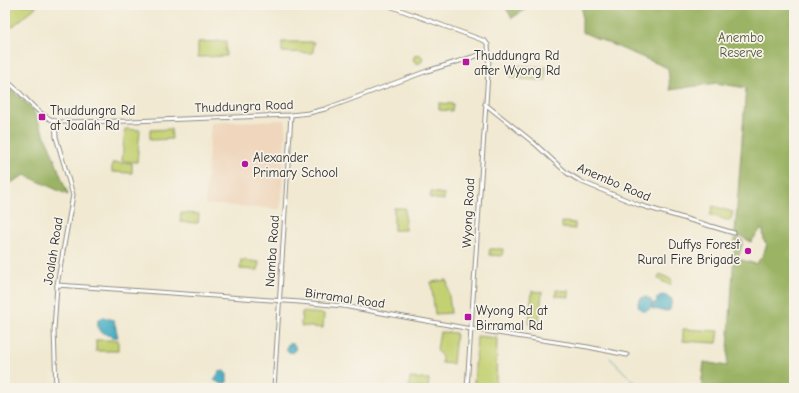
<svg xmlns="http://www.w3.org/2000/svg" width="799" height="393" viewBox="0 0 799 393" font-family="'Comic Neue',sans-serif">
  <rect width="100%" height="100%" fill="#f7f3e8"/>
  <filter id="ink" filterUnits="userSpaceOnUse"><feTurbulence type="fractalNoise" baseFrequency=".025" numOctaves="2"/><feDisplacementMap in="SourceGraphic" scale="8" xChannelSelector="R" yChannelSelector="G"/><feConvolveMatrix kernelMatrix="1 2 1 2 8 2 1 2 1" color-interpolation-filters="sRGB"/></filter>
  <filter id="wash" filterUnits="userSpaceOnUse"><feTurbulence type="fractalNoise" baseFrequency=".012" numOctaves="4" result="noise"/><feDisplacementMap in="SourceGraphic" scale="16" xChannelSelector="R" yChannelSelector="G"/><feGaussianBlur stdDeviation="0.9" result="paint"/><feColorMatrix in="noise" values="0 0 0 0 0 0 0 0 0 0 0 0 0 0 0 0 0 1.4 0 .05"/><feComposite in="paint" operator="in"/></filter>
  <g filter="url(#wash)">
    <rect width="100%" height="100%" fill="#f1e9d2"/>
    <path fill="#efd6bc" d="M283 120 286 124 280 209 205 204 211 123Z"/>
    <g fill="#c4d173" stroke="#787e4f">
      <path d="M5 5H38L5 33Z"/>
      <path d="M226 41V56L198 57V42Z"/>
      <path d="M282 42H314L313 53 282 52Z"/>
      <circle cx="418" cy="59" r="4.5"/>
      <path d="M512 65 546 67 545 81 511 78Z"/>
      <path d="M439 103 453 104 452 111 439 110Z"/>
      <path d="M125 129 140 130 137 162 122 161Z"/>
      <path d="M171 129 172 139 150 140V130Z"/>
      <path d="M112 163H132V173L112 172Z"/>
      <path d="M431 192 444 194V200L430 198Z"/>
      <path d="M713 206 733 212 730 221 710 215Z"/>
      <rect x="394" y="208" width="11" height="22"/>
      <path d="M181 213 199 214 198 223 180 222Z"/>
      <path d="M562 222 575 223V229L562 228Z"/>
      <path d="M490 249H503L502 256 489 255Z"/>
      <path d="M241 260 259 262 258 270 240 269Z"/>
      <path d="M660 274 672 280 670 285 658 279Z"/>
      <path d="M447 280 451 313 435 314 431 282Z"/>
      <path d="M556 290 569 291V297L556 296Z"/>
      <path d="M532 291 542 292 539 325H529Z"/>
      <path d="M302 312 324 314 323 328 301 326Z"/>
      <path d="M683 329 719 331 717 343 683 341Z"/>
      <path d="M440 332 456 333 453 364 442 363V357L437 350Z"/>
      <path d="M477 336 497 338 496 385 474 384Z"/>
      <rect x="96" y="340" width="22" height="11"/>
      <path d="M410 378 429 379 428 388 409 387Z"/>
    </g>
    <g fill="#9bb365" stroke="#636f48">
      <path d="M504 5H532L512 18Z"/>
      <path d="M582 5H794V388H701L704 362 727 366 735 237 743 241 738 259 756 264 763 255 767 244 764 241 763 230H760L751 242 735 233 746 88 716 83 670 90 668 68 582 32Z"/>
      <path d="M5 86 13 91 32 108 49 145 68 195 25 175 5 186V151L8 114 5 106Z"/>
    </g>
    <g fill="#41aac1" stroke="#366a76">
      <path d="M664 295 672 299 670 310 667 311 652 309 653 303 658 302 656 299 659 296Z"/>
      <circle cx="645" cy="304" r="7"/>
      <path d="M103 317 114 320 118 337C114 338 112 336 108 335 99 332 97 329 98 320Z"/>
      <circle cx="291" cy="348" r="4.5"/>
      <path d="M224 371 227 374V382C222 386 220 383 214 380L219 372Z"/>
    </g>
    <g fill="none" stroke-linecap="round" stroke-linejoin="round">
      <path stroke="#41aac1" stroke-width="1" d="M610 358 628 376 642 388"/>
    </g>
  </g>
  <g filter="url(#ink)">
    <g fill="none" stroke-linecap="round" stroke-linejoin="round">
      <g stroke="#8e8a7e" stroke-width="5">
        <g id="minor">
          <path d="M387 5 485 41 488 45 489 58 467 388"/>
          <path d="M5 80C24 92 37 118 59 122L131 121 291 115 309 113 325 109 427 71 489 52"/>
          <path d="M485 104 534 143 567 173 582 182 639 205 734 233"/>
          <path d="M55 121 56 137 73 195 57 285 54 330 56 388"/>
          <path d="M57 285 300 302 343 306 471 329 588 347 627 355"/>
          <path d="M274 388 291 115"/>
        </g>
      </g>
      <use href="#minor" stroke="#fff" stroke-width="3"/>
    </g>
  </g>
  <g fill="#b5179e" stroke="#f7f3e8" stroke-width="1.5">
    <rect x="462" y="58" width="8" height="8" rx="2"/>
    <rect x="38" y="113" width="8" height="8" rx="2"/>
    <circle cx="245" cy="164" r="4"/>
    <circle cx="748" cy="251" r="4"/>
    <rect x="464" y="313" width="8" height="8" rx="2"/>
  </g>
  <g text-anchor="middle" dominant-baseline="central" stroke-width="3.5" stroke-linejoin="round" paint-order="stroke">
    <g font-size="13" fill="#51543d" stroke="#f7f3e8">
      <text x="741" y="37">Anembo<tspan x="741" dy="15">Reserve</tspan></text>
    </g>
    <g font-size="13" fill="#2b2b2b" stroke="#f7f3e8" text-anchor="start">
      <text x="474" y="55">Thuddungra Rd<tspan x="474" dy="15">after Wyong Rd</tspan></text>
      <text x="50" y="110">Thuddungra Rd<tspan x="50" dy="15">at Joalah Rd</tspan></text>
      <text x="253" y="157">Alexander<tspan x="253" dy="15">Primary School</tspan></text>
      <text x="740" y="244" text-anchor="end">Duffys Forest<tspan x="740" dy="15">Rural Fire Brigade</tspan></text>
      <text x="476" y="310">Wyong Rd at<tspan x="476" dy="15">Birramal Rd</tspan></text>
    </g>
    <g font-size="13" fill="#2b2b2b" stroke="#f7f3e8">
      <text transform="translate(244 106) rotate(-2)">Thuddungra Road</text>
      <text transform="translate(614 182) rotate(23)">Anembo Road</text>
      <text transform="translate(468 213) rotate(-87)">Wyong Road</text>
      <text transform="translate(53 251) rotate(-81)">Joalah Road</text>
      <text transform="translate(272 251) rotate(-86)">Namba Road</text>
      <text transform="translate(345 298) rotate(8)">Birramal Road</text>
    </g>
  </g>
  <rect width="799" height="393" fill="none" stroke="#f7f3e8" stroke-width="20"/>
</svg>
